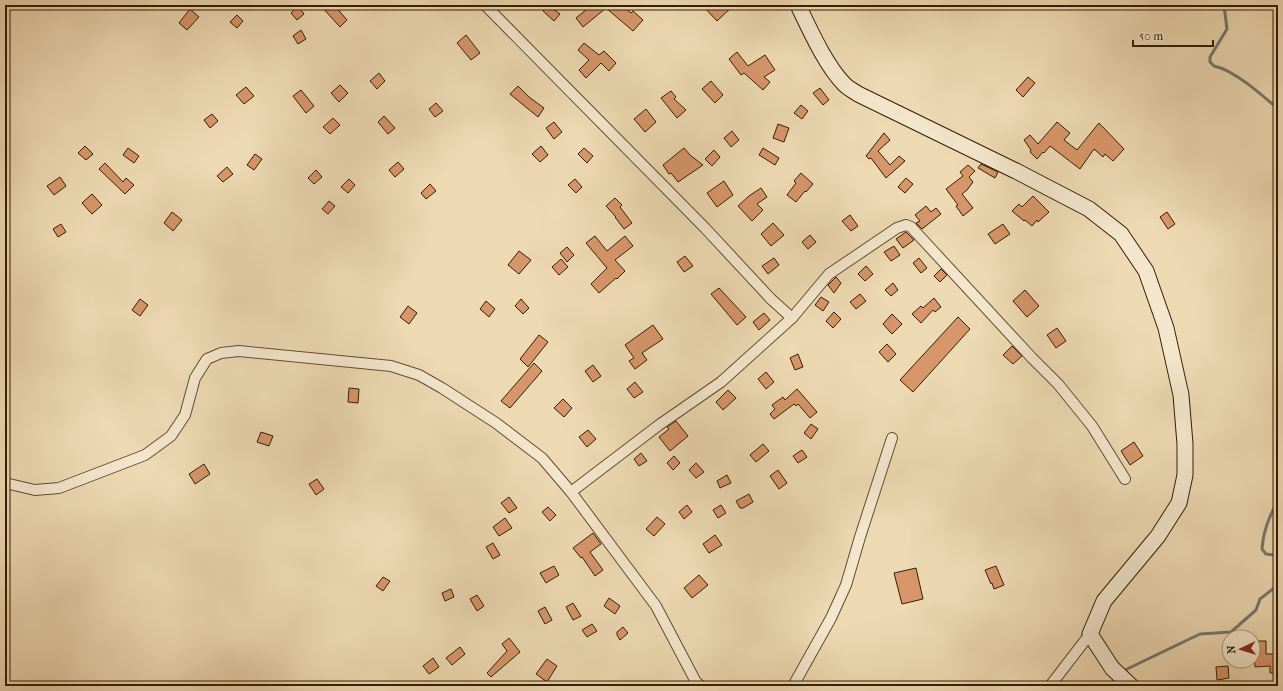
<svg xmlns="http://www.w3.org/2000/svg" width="1283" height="691" viewBox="0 0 1283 691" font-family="'IM FELL French Canon',serif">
  <rect width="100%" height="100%" fill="#edd9b2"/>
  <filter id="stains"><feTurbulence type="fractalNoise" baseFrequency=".005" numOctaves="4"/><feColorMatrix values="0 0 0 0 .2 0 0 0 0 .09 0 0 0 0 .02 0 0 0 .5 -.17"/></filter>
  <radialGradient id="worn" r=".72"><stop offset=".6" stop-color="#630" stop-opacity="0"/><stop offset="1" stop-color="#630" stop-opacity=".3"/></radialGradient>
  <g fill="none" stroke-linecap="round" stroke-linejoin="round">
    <g stroke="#747a6e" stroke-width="3">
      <path d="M1224 5 1227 29 1210 57V62L1214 66C1234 70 1262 95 1278 109"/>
      <path d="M1278 502C1269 515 1263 533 1262 549L1266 554 1274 555 1278 556"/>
      <path d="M1124 672 1127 669 1200 634 1231 632 1256 610 1260 599 1278 585"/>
      <path d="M1111 686 1117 679"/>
    </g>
  </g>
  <g fill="#d69669" stroke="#341e00">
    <path d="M320 5H334L347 20 340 27Z"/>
    <path d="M548 5 560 14 554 21 543 11Z"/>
    <path d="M592 5H622L631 13 633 11 643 20 633 31 606 8 583 27 576 18Z"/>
    <path d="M702 5H734L717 21Z"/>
    <path d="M298 6 304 14 297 20 291 13Z"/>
    <path d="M190 9 199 17 187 30 179 23Z"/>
    <path d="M237 15 243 21 237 28 230 22Z"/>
    <path d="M301 30 306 39 298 44 293 36Z"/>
    <path d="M466 35 480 53 471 60 457 43Z"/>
    <path d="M584 43 599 55 604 51 616 63 609 71 601 63 586 78 579 70 589 60 578 50Z"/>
    <path d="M737 52 748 66 765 55 775 70 764 77 770 82 763 90 744 73 741 75 729 59Z"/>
    <path d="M379 73 385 81 377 89 370 81Z"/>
    <path d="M1028 77 1035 83 1023 97 1016 90Z"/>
    <path d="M711 81 723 95 715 103 702 89Z"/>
    <path d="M340 85 348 93 339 102 331 93Z"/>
    <path d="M518 86 529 97 544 108 538 117 510 94Z"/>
    <path d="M246 87 254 96 244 104 236 95Z"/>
    <path d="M820 88 829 100 823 105 813 93Z"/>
    <path d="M301 90 314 106 306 113 293 96Z"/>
    <path d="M671 91 676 97 674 99 686 110 677 118 661 98Z"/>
    <path d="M436 103 443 111 435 117 429 109Z"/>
    <path d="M801 105 808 111 802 119 794 113Z"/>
    <path d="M646 109 656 122 645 132 634 119Z"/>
    <path d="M212 114 218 121 210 128 204 120Z"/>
    <path d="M384 116 395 128 388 134 378 122Z"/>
    <path d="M333 118 340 125 330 134 323 127Z"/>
    <path d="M554 122 562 132 554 139 546 128Z"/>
    <path d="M1057 122 1070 133 1064 140 1077 150 1099 123 1124 149 1113 161 1105 154 1103 157 1094 149 1080 169 1050 146 1044 153 1043 152 1037 159 1030 152 1031 150 1024 140 1030 135 1038 144Z"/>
    <path d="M778 124 789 128 784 142 773 138Z"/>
    <path d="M732 131 739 140 731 147 724 138Z"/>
    <path d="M884 133 890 140 878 151 890 165 899 156 905 161 886 178 871 158 869 159 866 156Z"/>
    <path d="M85 146 93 154 86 160 78 153Z"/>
    <path d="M541 146 548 155 540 162 532 154Z"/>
    <path d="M128 148 139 156 134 163 123 155Z"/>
    <path d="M584 148 593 156 587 163 578 154Z"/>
    <path d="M684 148 690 155 703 165 678 182 671 173 669 174 663 165Z"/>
    <path d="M763 148 779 158 775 165 759 155Z"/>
    <path d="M714 150 720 157 712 166 705 159Z"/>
    <path d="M255 154 262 159 254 170 247 165Z"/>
    <path d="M398 162 404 169 395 177 389 170Z"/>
    <path d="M105 163 123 182 126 178 134 185 125 194 99 169Z"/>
    <path d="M981 164 998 172 995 178 978 168Z"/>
    <path d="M968 165 975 171 969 177 973 182 967 190 962 194 973 208 963 216 956 206 958 205 946 189 963 176 960 172Z"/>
    <path d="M227 167 233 174 223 182 217 176Z"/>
    <path d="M316 170 322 177 314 184 308 178Z"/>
    <path d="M801 173 813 184 806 192 805 191 796 202 787 195 796 183 794 181Z"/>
    <path d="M60 177 66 186 54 195 47 186Z"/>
    <path d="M906 178 913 184 905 193 898 187Z"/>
    <path d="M349 179 355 185 348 193 341 187Z"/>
    <path d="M575 179 582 187 576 193 568 185Z"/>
    <path d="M724 181 733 195 717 207 707 193Z"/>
    <path d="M430 184 436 191 426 199 421 193Z"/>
    <path d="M761 188 767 197 757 204 763 210 752 221 738 206 749 196Z"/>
    <path d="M92 194 102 205 92 214 82 203Z"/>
    <path d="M1033 196 1049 212 1038 222 1037 220 1032 226 1025 220 1024 221 1012 211 1019 204 1022 207Z"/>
    <path d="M615 198 622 205 620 207 632 223 624 229 615 217H616L606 206Z"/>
    <path d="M329 201 335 206 328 214 322 209Z"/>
    <path d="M926 206 931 212 936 208 941 214 922 229 916 223 920 221 915 215Z"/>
    <path d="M172 212 182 220 173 231 164 223Z"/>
    <path d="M1167 212 1175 224 1168 229 1160 217Z"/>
    <path d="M850 215 858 226 851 231 842 221Z"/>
    <path d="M773 223 784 235 771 246 761 234Z"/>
    <path d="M61 224 66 232 58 237 53 229Z"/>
    <path d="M1003 224 1010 234 995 244 988 234Z"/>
    <path d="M906 232 914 240 903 248 896 239Z"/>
    <path d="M810 235 816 242 808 249 802 242Z"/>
    <path d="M595 236 607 251 625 236 633 246 615 260 625 271 617 279 616 278 599 293 591 284 607 268 586 243Z"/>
    <path d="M894 246 900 255 891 261 884 252Z"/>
    <path d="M567 247 574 255 567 262 560 253Z"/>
    <path d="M519 251 531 260 519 274 508 265Z"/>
    <path d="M685 256 693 266 684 272 677 262Z"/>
    <path d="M774 258 779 265 768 274 762 266Z"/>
    <path d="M919 258 927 268 921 273 913 263Z"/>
    <path d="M561 259 568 267 559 275 552 267Z"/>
    <path d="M866 266 873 274 865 281 858 274Z"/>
    <path d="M941 269 947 275 940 282 934 276Z"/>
    <path d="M836 277 841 283 834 293 828 285Z"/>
    <path d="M893 283 898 290 891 296 885 290Z"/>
    <path d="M719 288 746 317 737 325 711 294Z"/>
    <path d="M1025 290 1039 306 1027 317 1013 301Z"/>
    <path d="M860 294 866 301 856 309 850 302Z"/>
    <path d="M821 297 829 302 823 311 815 305Z"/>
    <path d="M934 298 941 307 935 312 933 310 921 323 912 314 921 306 923 308Z"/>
    <path d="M140 299 148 305 140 316 132 310Z"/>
    <path d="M521 299 529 308 523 314 515 306Z"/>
    <path d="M486 301 495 309 489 317 480 309Z"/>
    <path d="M408 306 417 313 409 324 400 317Z"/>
    <path d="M834 312 841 319 833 328 826 321Z"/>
    <path d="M764 313 770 320 759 330 753 322Z"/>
    <path d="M892 314 902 324 892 334 883 324Z"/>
    <path d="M958 317 970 329 913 392 900 380Z"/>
    <path d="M653 325 663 339 642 353 647 360 635 369 629 361 634 358 625 345Z"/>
    <path d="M1057 328 1066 341 1056 348 1047 335Z"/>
    <path d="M539 335 548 342 528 367 520 359Z"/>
    <path d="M887 344 896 354 888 362 879 352Z"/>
    <path d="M1012 346 1022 356 1013 364 1003 355Z"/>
    <path d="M798 354 803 367 795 370 790 358Z"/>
    <path d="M534 363 542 371 510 408 501 401Z"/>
    <path d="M593 365 601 376 593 382 585 371Z"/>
    <path d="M766 372 774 382 766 389 758 379Z"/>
    <path d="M635 382 643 392 634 398 627 389Z"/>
    <path d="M349 388 359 389 358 403 348 402Z"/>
    <path d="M797 389 817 412 810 418 798 404 796 406 794 404 774 419 770 414 775 409 772 405 783 397 785 400Z"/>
    <path d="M728 390 736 398 723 410 716 402Z"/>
    <path d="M563 399 572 408 564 417 554 408Z"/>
    <path d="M676 421 688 436 670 451 659 437 669 429 667 427Z"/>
    <path d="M811 424 818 429 811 439 804 433Z"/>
    <path d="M588 430 596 439 587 447 579 437Z"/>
    <path d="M261 432 273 436 269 446 257 442Z"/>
    <path d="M1134 442 1143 456 1130 465 1121 451Z"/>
    <path d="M763 444 769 451 756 462 750 455Z"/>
    <path d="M802 450 807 457 798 463 793 456Z"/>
    <path d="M641 453 647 461 639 466 634 459Z"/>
    <path d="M674 456 680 463 673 470 667 463Z"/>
    <path d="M696 463 704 472 696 478 689 470Z"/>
    <path d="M204 464 210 474 195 484 189 474Z"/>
    <path d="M778 470 787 483 779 489 770 476Z"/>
    <path d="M727 475 731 483 720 488 717 481Z"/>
    <path d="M317 479 324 489 316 495 309 484Z"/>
    <path d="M749 494 753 502 743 508H740L736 501Z"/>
    <path d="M509 497 517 508 509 513 501 503Z"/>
    <path d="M687 505 692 512 684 519 679 512Z"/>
    <path d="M721 505 726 513 718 518 713 510Z"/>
    <path d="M548 507 556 515 550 521 542 512Z"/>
    <path d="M657 517 665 524 654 536 646 529Z"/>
    <path d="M505 518 512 528 499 536 493 527Z"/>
    <path d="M593 533 601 544 590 552 603 570 595 576 582 557 581 558 573 548Z"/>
    <path d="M715 535 722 545 709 553 703 544Z"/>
    <path d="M493 543 500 555 493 559 486 547Z"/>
    <path d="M554 566 559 575 546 583 540 573Z"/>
    <path d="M996 566 1004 585 994 589 992 583 991 584 985 570Z"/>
    <path d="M916 568 923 599 902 604 894 573Z"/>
    <path d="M699 575 708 585 692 598 684 588Z"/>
    <path d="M383 577 390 581 383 591 376 586Z"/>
    <path d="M451 589 454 597 445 601 442 593Z"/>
    <path d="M477 595 484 606 477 611 470 599Z"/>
    <path d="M609 598 620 606 615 614 604 606Z"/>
    <path d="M573 603 581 616 573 620 566 607Z"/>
    <path d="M545 607 552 620 545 624 538 611Z"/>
    <path d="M592 624 597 631 587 637 582 630Z"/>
    <path d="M623 627 628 633 620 640 617 635V632Z"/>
    <path d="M509 638 520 652 491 677 487 673 507 651 502 644Z"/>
    <path d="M1257 641H1266V654H1278V673H1270V666L1255 667 1254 655H1257Z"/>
    <path d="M460 647 465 654 452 665 446 658Z"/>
    <path d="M433 658 439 667 429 674 423 666Z"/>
    <path d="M547 659 557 666 547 682 536 674Z"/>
    <path d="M1228 666 1229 678 1217 680 1216 667Z"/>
  </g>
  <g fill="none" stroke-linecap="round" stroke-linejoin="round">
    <g stroke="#624d2c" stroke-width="12">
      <g id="street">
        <path d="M485 5 705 228 771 299 792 318"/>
        <path d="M5 483 35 490 59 488 145 455 171 436 185 415 195 378 207 359 221 353 239 351 391 366 419 375 442 388 496 423 542 458 571 492 656 606 696 682 701 686"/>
        <path d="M571 492 659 425 721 382 792 318 829 274 897 228 906 225 911 227 1032 358 1058 384 1092 426 1125 479"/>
        <path d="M793 686 831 618 846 585 860 537 892 438"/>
        <path d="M1050 686 1090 634"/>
      </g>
    </g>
    <g stroke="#341e00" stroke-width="17">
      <path id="secondary" d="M798 5C810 30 826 66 845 85 849 89 854 91 858 94L1016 171 1089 209 1121 234 1146 271 1166 328 1181 395 1185 444V475L1179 503 1158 536 1104 601 1090 634 1112 668 1131 686"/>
    </g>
    <use href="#street" stroke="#f3e6cd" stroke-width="10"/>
    <use href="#secondary" stroke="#f3e6cd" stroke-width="15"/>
  </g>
  <rect width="1283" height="691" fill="none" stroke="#edd9b2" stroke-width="20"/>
  <rect x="6" y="6" width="1271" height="679" fill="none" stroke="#341e00" stroke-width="2"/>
  <rect x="10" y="10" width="1263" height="671" fill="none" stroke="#341e00"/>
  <g transform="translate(1241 649) rotate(266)"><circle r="19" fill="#f3e6cd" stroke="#a7967b"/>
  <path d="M0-3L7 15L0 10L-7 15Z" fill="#8f2418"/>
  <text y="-6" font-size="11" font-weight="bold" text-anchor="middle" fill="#341e00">N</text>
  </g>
  <path d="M1133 40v6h80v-6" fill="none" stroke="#341e00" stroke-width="2"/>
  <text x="1139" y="40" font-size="12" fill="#341e00" stroke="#f3e6cd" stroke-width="3" paint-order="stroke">50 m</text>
  <rect width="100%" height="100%" filter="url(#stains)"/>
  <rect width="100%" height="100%" fill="url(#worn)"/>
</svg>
